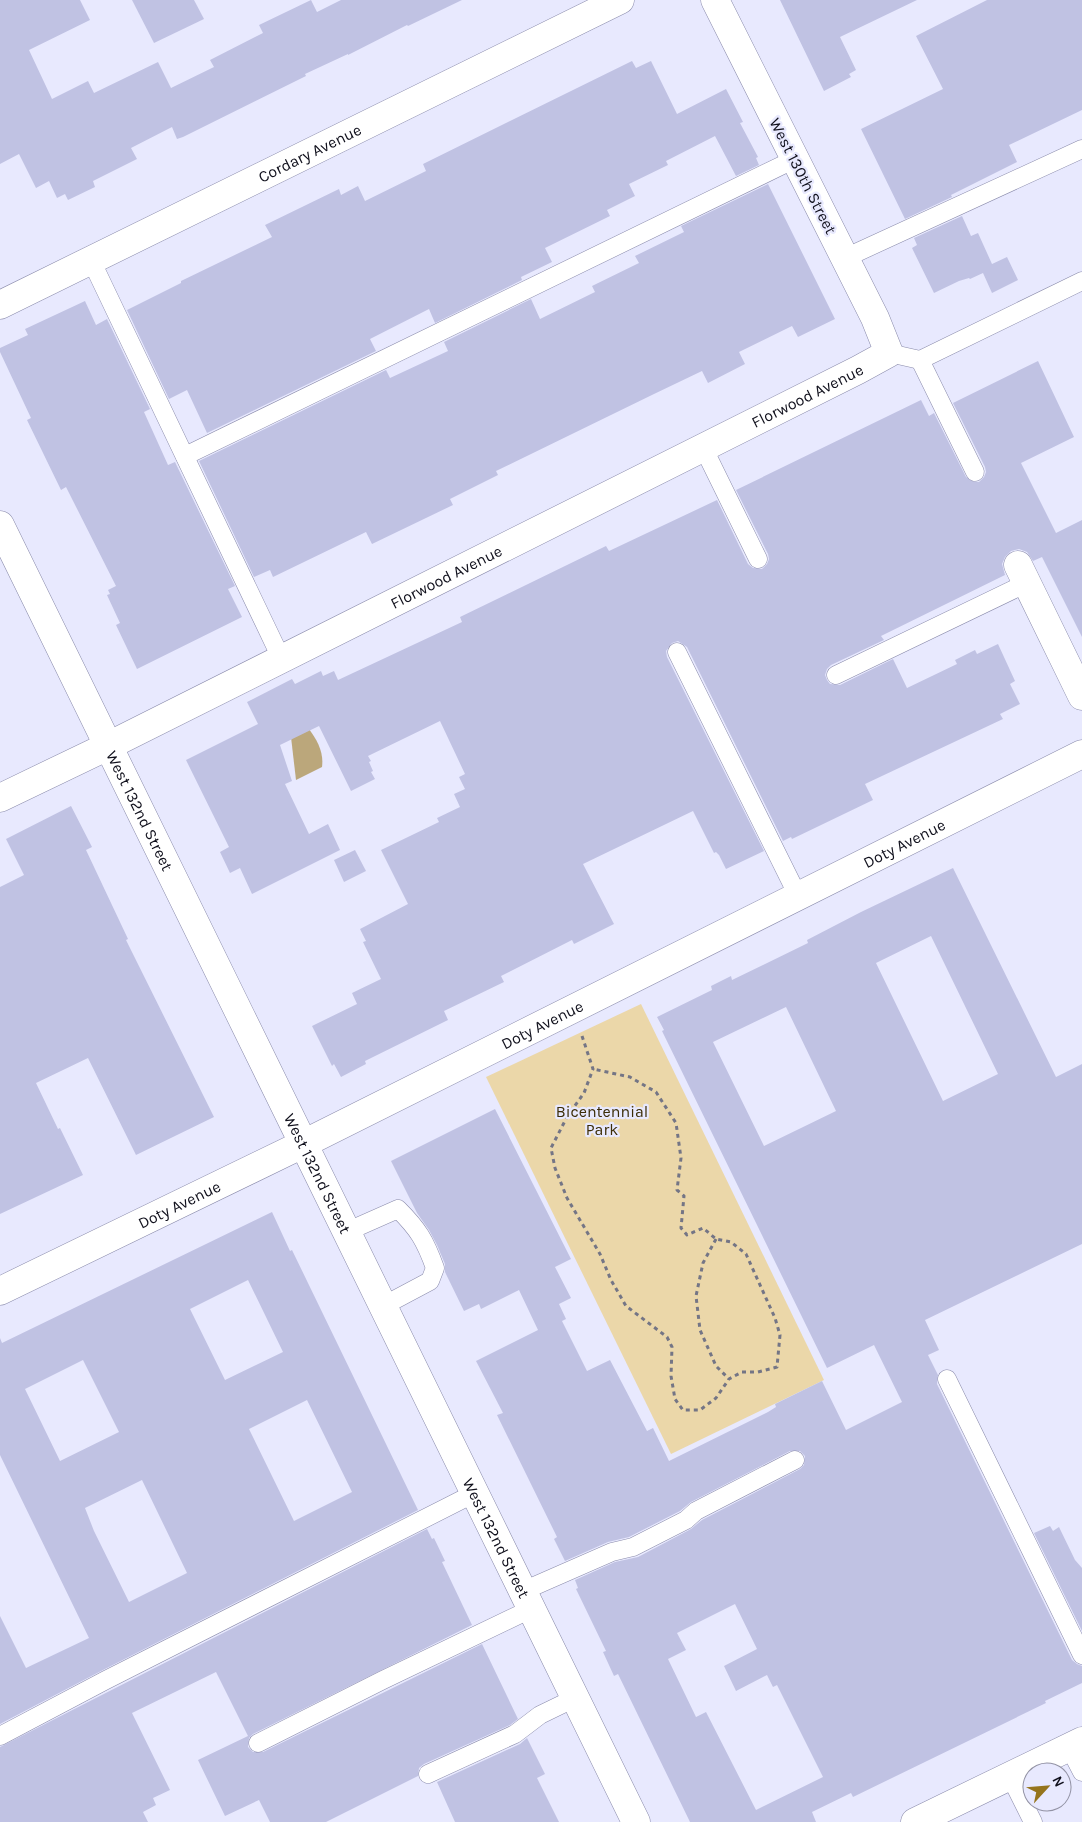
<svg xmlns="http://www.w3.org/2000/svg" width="1082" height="1822" viewBox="0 0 1082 1822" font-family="Karla,sans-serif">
  <rect width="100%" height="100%" fill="#e8e9fe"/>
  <path fill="#ebd7a9" d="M641 1004 824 1380 671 1454 486 1077Z"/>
  <path fill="#bba77b" d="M309 729C317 740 324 752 322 767L296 780 291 737Z"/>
  <g fill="#c0c2e3" fill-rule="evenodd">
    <path d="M0 0H80L90 20 29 50 52 99 88 81 94 93 158 62 171 88 214 67 210 60 263 33 259 25 311 0 317 12 341 0H462L408 26 407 25 348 55V54L305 74 306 76 183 137 177 139 172 127 131 148 137 159 93 181 95 187 68 200 65 194 57 198 49 181 36 188 19 154 0 164Z"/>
    <path d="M132 0H194L204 19 154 43Z"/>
    <path d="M780 0H917L840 37 856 70 849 74 851 77 824 91Z"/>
    <path d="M987 0H1082V110L1009 145 1017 162 951 195 952 197 905 219 861 129 943 89 916 36Z"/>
    <path d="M632 61 636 68 651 61 677 114 726 89 743 122 740 123 758 157 756 158 759 165 736 176 715 136 666 161 668 165 629 184 635 196 607 210 610 216 545 248 552 262 521 277 522 280 435 323 429 309 370 339 376 351 207 433 187 390 169 399 127 310 181 283V281L272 237 265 225 339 189 341 195 358 186 365 201 426 171 423 164Z"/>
    <path d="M768 184 835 319 798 337 792 326 739 352 745 364 708 383 702 371 654 394 496 471 498 475 450 499 453 505 372 544 366 532 273 577 270 570 254 577 199 461 386 370 390 378 448 351 444 342 531 299 540 319 595 292 592 286 639 263 635 256 684 232 681 226Z"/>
    <path d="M962 216 971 236 978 233 992 264 1007 257 1018 280 992 293 983 273 970 279 969 278 959 281 934 293 912 248 917 245 914 238Z"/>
    <path d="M85 301 96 325 107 319 150 409 144 412 168 465 175 462 235 586 228 589 242 617 137 669 116 625 120 623 107 595 110 594 108 590 116 586 66 487 61 490 27 420 31 418 0 352V348L28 335 25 329Z"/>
    <path d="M1038 361 1074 437 1021 463 1056 533 1082 520V637L1042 557 1033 561 1027 552 1019 549 1011 551 1005 557 1002 564 1005 575 881 636 884 640 831 665 827 669 825 675 827 680 830 684 840 685 893 659 907 688 957 664 955 660 975 650 977 654 998 644 1015 681 1010 684 1020 704 1000 714 1003 719 865 784 873 800 792 839 791 837 783 841 687 647 678 641 672 643 666 651 667 657 764 851 726 869 719 855 716 852 714 853 693 811 583 864 614 924 574 944 572 940 501 976 504 982 444 1011 448 1020 365 1061 366 1064 341 1077 334 1064 332 1066 312 1026 357 1004 352 993 381 979 363 942 366 941 360 929 408 904 381 850 439 822 437 818 460 807 454 794 465 789 459 777 465 774 440 721 368 756 371 761 369 762 373 771 371 772 375 779 351 791 319 726 280 745 292 781 285 784 309 834 328 824 340 850 252 894 240 868 230 873 220 852 229 847 186 760 258 724 247 702 292 679 295 684 321 671 323 676 334 671 338 680 462 622 460 617 606 546 609 551 717 500 748 564 753 568 762 569 767 564 769 559 768 554 736 490 921 400 929 416 934 413 966 477 974 482H979L984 477 986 472 985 467 953 403Z"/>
    <path d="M71 806 92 847 86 850 128 939 126 940 214 1117 136 1155 88 1058 36 1083 58 1129 60 1128 83 1175 0 1214V887L24 875 6 839Z"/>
    <path d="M355 850 366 871 344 882 334 860Z"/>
    <path d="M953 868 1056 1077 1082 1064V1244L925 1320 939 1350 928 1355 938 1375 937 1384 1072 1660 1077 1664 1082 1666V1683L1045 1701 1046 1703 853 1797 851 1793 812 1812 816 1822H690L618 1674 614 1676 603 1652 606 1651 576 1589 578 1588 575 1580 615 1562 638 1557 691 1529 702 1520 800 1469 804 1465 805 1456 800 1451H790L691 1502 680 1511 629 1537 608 1542 565 1561 554 1539 557 1537 497 1415 503 1413 476 1361 538 1330 519 1290 481 1309 479 1304 464 1311 445 1272V1264L437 1245 429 1230 417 1213 391 1161 495 1109 571 1259 555 1267 571 1298 559 1304 566 1319 562 1321 587 1371 610 1360 647 1431 653 1428 669 1461 768 1412 776 1407 775 1404 822 1381 846 1430 902 1402 874 1345 827 1368 662 1031 664 1030 657 1017 712 990 711 986 731 976 732 980 808 943 807 940 861 912ZM931 936 998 1074 943 1101 876 963ZM786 1007 836 1111 764 1146 713 1042ZM735 1604 757 1649 724 1666 736 1691 767 1675 773 1687 777 1685 823 1777 756 1810 706 1712 696 1717 668 1659 686 1650 677 1633Z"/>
    <path d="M272 1212 290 1251 292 1250 418 1510 101 1671 0 1724V1616L26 1668 89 1638 0 1455V1338L2 1343ZM248 1280 283 1352 225 1380 190 1309ZM83 1360 119 1432 60 1461 25 1389ZM307 1400 352 1492 294 1521 249 1429ZM142 1480 187 1573 129 1602 94 1531 85 1508Z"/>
    <path d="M1050 1526 1053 1531 1059 1527 1075 1560 1082 1568V1631L1034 1533Z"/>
    <path d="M427 1529 432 1539 434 1538 445 1561 442 1562 472 1625 253 1734 249 1738 248 1747 253 1752H263L482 1644 518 1719 510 1725 424 1764 419 1768 418 1776 326 1822H270L259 1800 225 1816 198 1760 248 1736 216 1672 132 1713 170 1790 153 1798 156 1805 143 1812 148 1822H0V1747Z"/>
    <path d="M527 1738 545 1774 537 1778 559 1822H455L437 1782 520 1744Z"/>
  </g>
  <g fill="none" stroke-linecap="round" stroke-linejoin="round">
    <g stroke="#8a8bab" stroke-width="19">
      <g id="lane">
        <path d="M845 258 1082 149"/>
        <path d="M91 260 281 658"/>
        <path d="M889 353 920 360 1082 281"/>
        <path d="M920 360 975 472"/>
        <path d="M703 447 758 559"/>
        <path d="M185 456 795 159"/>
        <path d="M677 652 798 896"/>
        <path d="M836 675 1027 583"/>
        <path d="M346 1232 398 1209C418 1229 425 1240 435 1268L430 1281 383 1306"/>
        <path d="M947 1379 1082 1655"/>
        <path d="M523 1591 612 1552 633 1547 686 1520 696 1511 795 1460"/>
        <path d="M0 1736 106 1680 475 1493"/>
        <path d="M258 1743 383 1680 531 1609"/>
        <path d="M1069 1747 1082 1772"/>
        <path d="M428 1774 515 1734 540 1715 575 1698"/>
        <path d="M1010 1776 1033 1822"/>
      </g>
    </g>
    <g stroke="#8a8bab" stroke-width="29">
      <g id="street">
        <path id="s1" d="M0 305 620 0"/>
        <path id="s2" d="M0 525 636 1822"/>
        <path d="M1018 565 1082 696"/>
        <path id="s3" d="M0 798 108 746 858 370 889 353 875 318 715 0"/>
        <path id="s4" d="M0 1291 303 1144 1082 754"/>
        <path d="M915 1822 1082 1741"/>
      </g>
    </g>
    <g stroke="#747585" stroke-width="3" stroke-dasharray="4 4" stroke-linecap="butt">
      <path d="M582 1036 593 1069 584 1093 567 1117 551 1148 555 1168 567 1198 600 1254 611 1280 626 1306 667 1337 672 1347 671 1376 675 1399 683 1410H700L716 1398 729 1379 742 1372H758L777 1367 780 1335 775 1318 746 1254 731 1242 716 1239 703 1228 687 1235 681 1228 684 1196 677 1190 681 1158 676 1123 656 1092 630 1077 593 1069"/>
      <path d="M716 1239 703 1263 696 1296 700 1330 716 1366 729 1379"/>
    </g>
    <use href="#lane" stroke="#fff" stroke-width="18"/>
    <use href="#street" stroke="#fff" stroke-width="28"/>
  </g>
  <g text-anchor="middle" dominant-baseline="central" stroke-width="4.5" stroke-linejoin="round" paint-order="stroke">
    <g font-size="16" fill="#10101c" stroke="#e8e9fe">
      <text stroke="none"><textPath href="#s1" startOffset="345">Cordary Avenue</textPath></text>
      <text transform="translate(803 176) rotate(63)">West 130th Street</text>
      <text stroke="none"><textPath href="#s3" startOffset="902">Florwood Avenue</textPath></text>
      <text stroke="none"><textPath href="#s3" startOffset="498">Florwood Avenue</textPath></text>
      <text stroke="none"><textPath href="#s2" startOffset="318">West 132nd Street</textPath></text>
      <text stroke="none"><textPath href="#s4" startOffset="1009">Doty Avenue</textPath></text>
      <text stroke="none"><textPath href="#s4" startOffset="604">Doty Avenue</textPath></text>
      <text stroke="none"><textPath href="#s2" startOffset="722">West 132nd Street</textPath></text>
      <text stroke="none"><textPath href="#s4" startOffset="199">Doty Avenue</textPath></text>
      <text stroke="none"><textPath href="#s2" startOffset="1128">West 132nd Street</textPath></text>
    </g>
    <g font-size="16" fill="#3c2d07" stroke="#e8e9fe">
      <text x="602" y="1111">Bicentennial<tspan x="602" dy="18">Park</tspan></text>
    </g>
  </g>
  <g transform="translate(1047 1787) rotate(64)"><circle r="24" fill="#e8e9fe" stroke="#9292a4"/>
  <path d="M0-4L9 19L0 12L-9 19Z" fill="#95741c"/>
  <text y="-8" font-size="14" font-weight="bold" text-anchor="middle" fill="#10101c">N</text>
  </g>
</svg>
